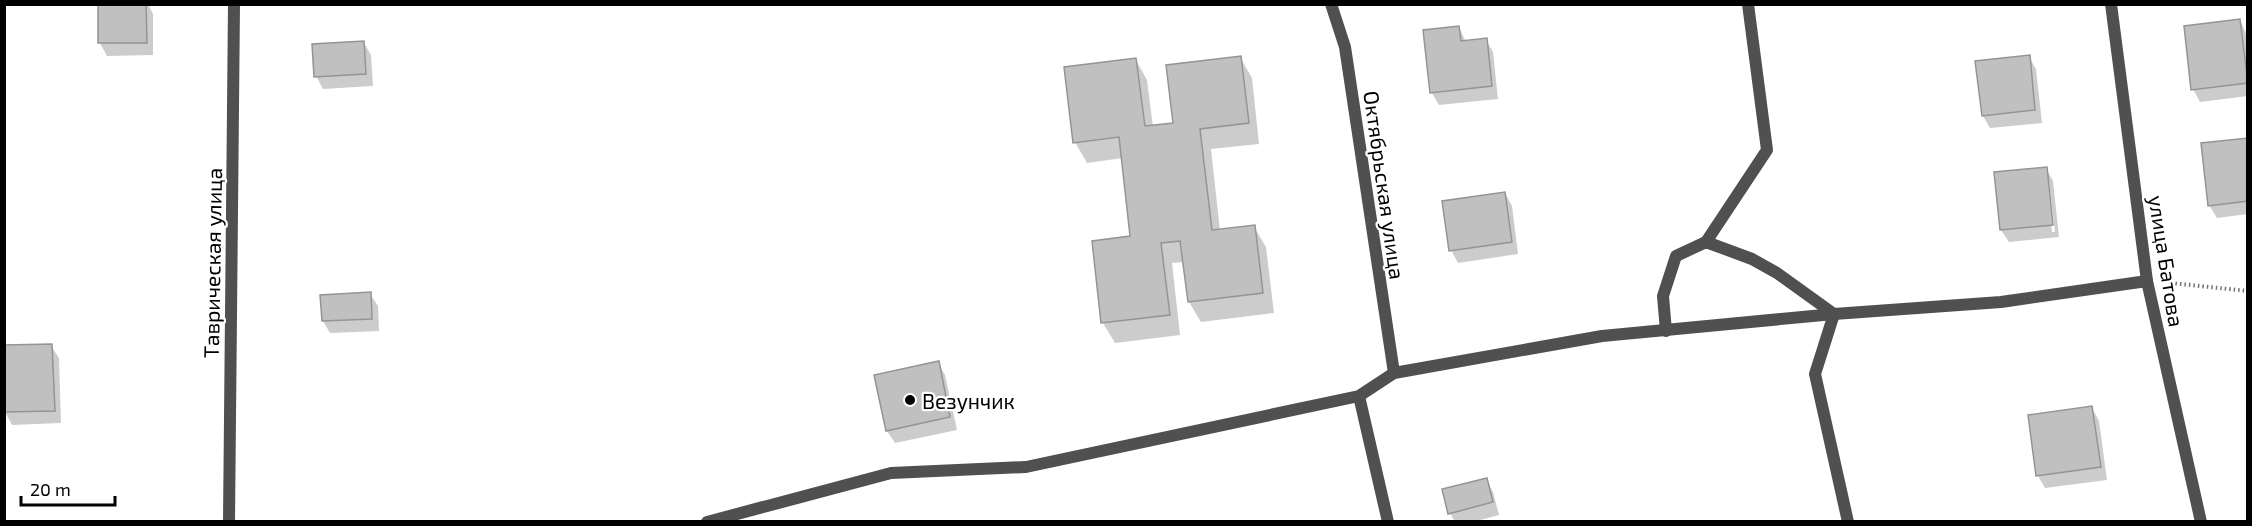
<svg xmlns="http://www.w3.org/2000/svg" width="2252" height="526" viewBox="0 0 2252 526" font-family="'Exo 2',sans-serif">
  <rect width="100%" height="100%" fill="#fff"/>
  <g fill="#0003" fill-rule="evenodd">
    <path d="M99 4H148L153 14V55L107 56 100 43Z"/>
    <path d="M2240 20 2248 38V96L2200 102 2193 89Z"/>
    <path d="M1459 27 1466 42 1486 40 1493 52 1498 99 1439 105 1432 93Z"/>
    <path d="M364 43 371 55 373 86 323 89 316 76Z"/>
    <path d="M1240 57 1252 78 1259 144 1211 149 1220 231 1254 227 1266 247 1274 313 1201 322 1189 302 1184 262 1172 263 1180 335 1115 343 1103 323 1132 238 1123 158 1087 163 1075 142 1136 60 1147 80 1153 127 1174 124Z"/>
    <path d="M2029 57 2036 69 2042 123 1990 128 1983 116Z"/>
    <path d="M2248 139V214L2217 218 2209 205Z"/>
    <path d="M2046 168 2053 181 2059 237 2009 242 2001 230 1996 174ZM2046 180H2049L2055 232H2052Z"/>
    <path d="M1505 193 1512 206 1518 254 1458 263 1451 250Z"/>
    <path d="M370 294 378 306 379 331 330 333 323 321Z"/>
    <path d="M51 346 59 358 61 423 12 425 5 412Z"/>
    <path d="M938 363 945 375 957 430 895 443 887 431Z"/>
    <path d="M2092 408 2099 421 2107 480 2045 488 2038 476Z"/>
    <path d="M1486 480 1493 492 1499 515 1473 522H1455L1450 513Z"/>
  </g>
  <g fill="#c0c0c0" stroke="#949494" stroke-width="1.5">
    <path d="M98 4H146L147 43H98Z"/>
    <path d="M2240 19 2248 83 2191 90 2184 26Z"/>
    <path d="M1459 26 1461 41 1487 38 1492 86 1430 93 1423 30Z"/>
    <path d="M364 41 366 74 314 77 312 44Z"/>
    <path d="M2030 55 2035 110 1982 116 1975 61Z"/>
    <path d="M1241 56 1249 123 1200 129 1212 230 1255 225 1263 293 1188 302 1180 241 1161 243 1170 315 1101 323 1092 241 1130 236 1119 137 1073 143 1064 67 1136 58 1145 126 1173 123 1166 65Z"/>
    <path d="M2248 138V201L2208 206 2201 143Z"/>
    <path d="M2047 167 2053 225 2000 230 1994 172Z"/>
    <path d="M1505 192 1512 242 1449 251 1442 201Z"/>
    <path d="M371 292 372 319 322 321 320 295Z"/>
    <path d="M52 344 55 411 4 412V345Z"/>
    <path d="M939 361 950 417 886 431 874 375Z"/>
    <path d="M2092 406 2101 467 2036 476 2028 415Z"/>
    <path d="M1487 478 1493 502 1448 514 1442 489Z"/>
  </g>
  <g fill="none" stroke-linecap="round" stroke-linejoin="round">
    <path stroke="#727272" stroke-width="4" stroke-dasharray="1.5 3" stroke-linecap="butt" d="M2171 283 2248 291"/>
    <g stroke="#505050" stroke-width="12">
      <path d="M1706 242 1767 150 1748 4"/>
      <path d="M1666 331 1663 296 1676 256 1706 242 1752 259 1777 273 1834 314 1815 374 1848 522"/>
    </g>
    <g stroke="#505050" stroke-width="12">
      <path d="M1331 4 1345 47 1394 373"/>
      <path d="M2111 4 2147 281 2201 522"/>
      <path d="M1359 396 1388 522"/>
      <path d="M229 522 234 4"/>
      <path d="M707 522 891 473 1026 467 1359 396 1394 373 1602 336 1834 314 2001 302 2147 281"/>
    </g>
  </g>
  <circle fill="#000" stroke="#fff" stroke-width="2" cx="910" cy="400" r="6"/>
  <g text-anchor="middle" dominant-baseline="central" stroke-width="4.5" stroke-linejoin="round" paint-order="stroke">
    <g font-size="21" fill="#000" stroke="#fff">
      <text transform="translate(1385 185) rotate(82)">Октябрьская улица</text>
      <text transform="translate(2167 261) rotate(81)">улица Батова</text>
      <text transform="translate(212 263) rotate(-89)">Таврическая улица</text>
    </g>
    <g font-size="21" fill="#000" stroke="#fff" text-anchor="start">
      <text x="922" y="400">Везунчик</text>
    </g>
  </g>
  <rect width="2252" height="526" fill="none" stroke="#000000" stroke-width="12"/>
  <path d="M21 496v9h94v-9" fill="none" stroke="#000000" stroke-width="3"/>
  <text x="30" y="496" font-size="18" fill="#000000" stroke="#ffffff" stroke-width="4.5" paint-order="stroke">20 m</text>
</svg>
